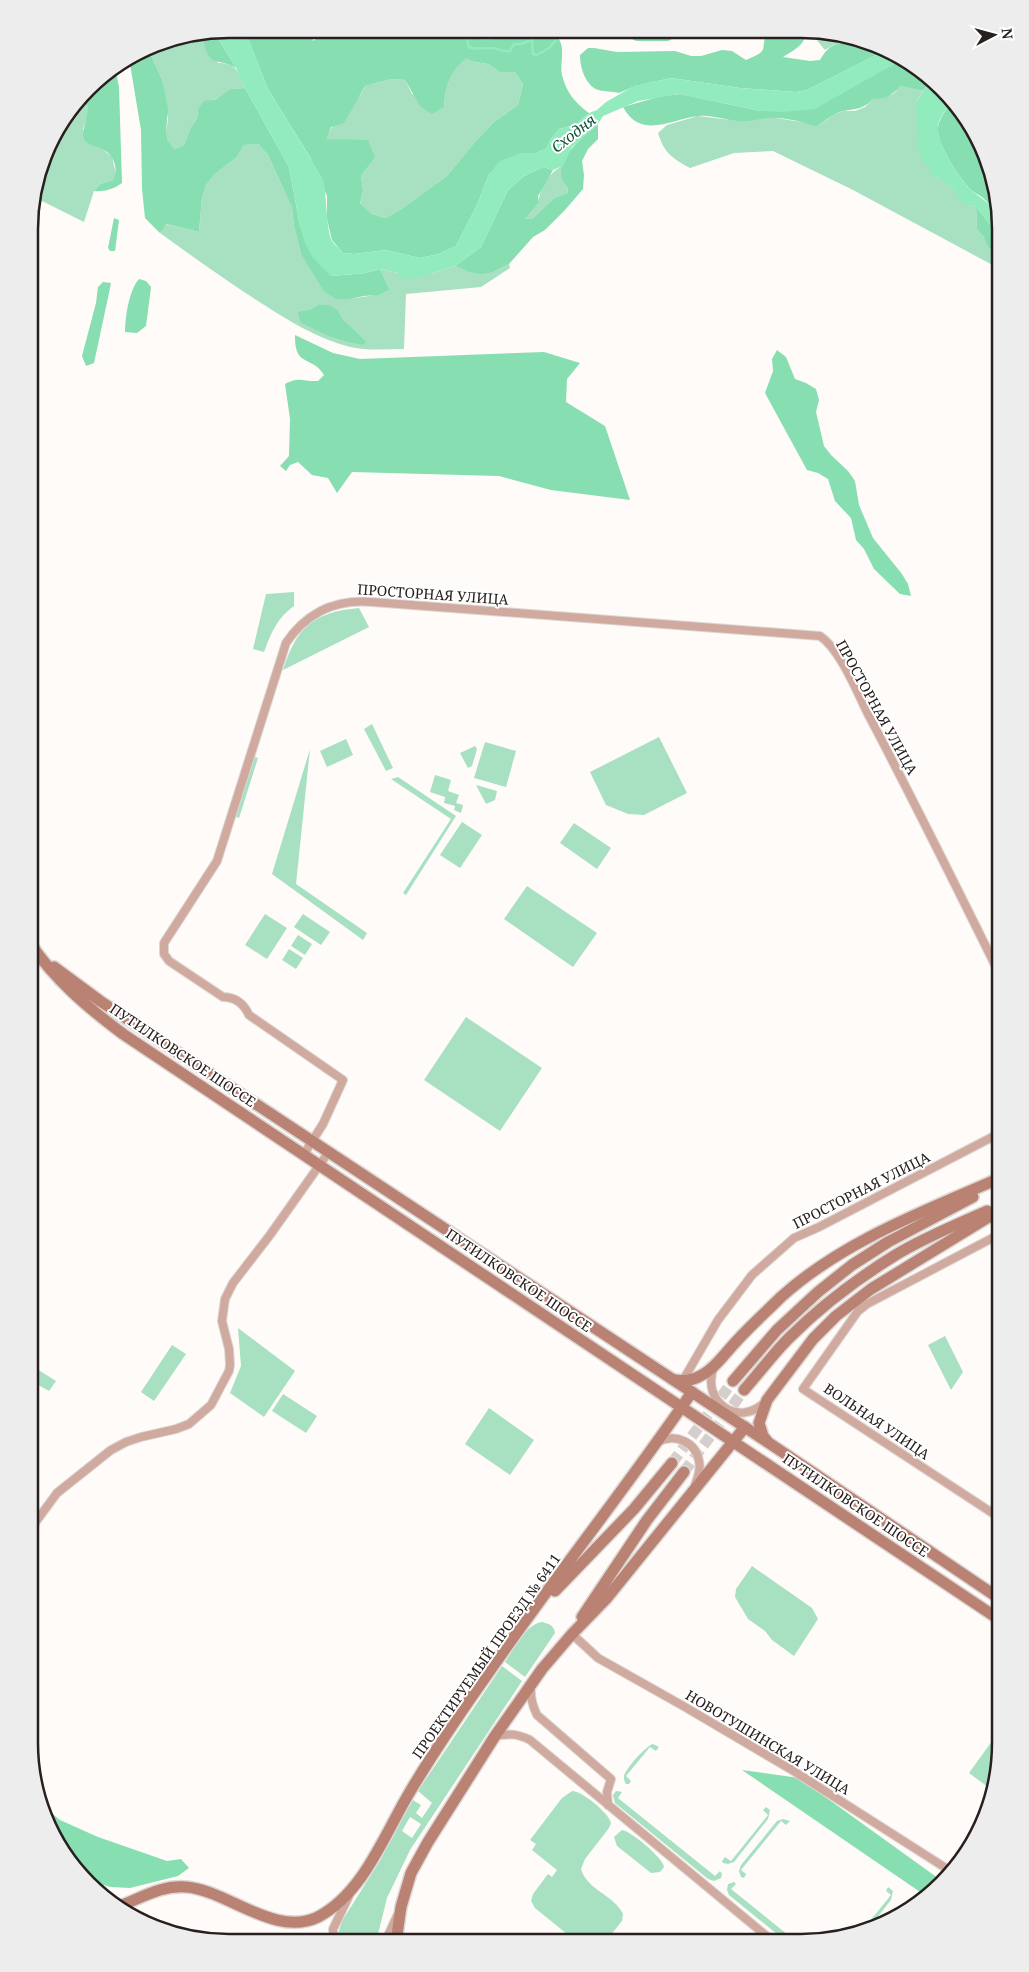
<svg xmlns="http://www.w3.org/2000/svg" width="1029" height="1972" viewBox="0 0 1029 1972" font-family="'Noto Serif',serif">
  <rect width="100%" height="100%" fill="#fffbf9"/>
  <g fill="#a8e0c2" fill-rule="evenodd">
    <path d="M810 32 839 33 861 40 854 44C842 41 835 43 825 50Z"/>
    <path d="M205 33 203 39 218 63C237 63 238 72 245 88L232 89 198 109 197 119 191 127 184 145 175 149 168 141 166 131 168 119 162 79 147 47 152 44Z"/>
    <path d="M466 57 475 62 488 64 500 72H515L523 84 518 105 494 122 474 143 447 176 400 210 385 218 372 214 360 205 363 191 361 176 375 158 340 140 325 139C335 117 355 108 365 86L391 79 405 80 412 94 444 107C445 87 451 70 466 57Z"/>
    <path d="M901 86 923 91 916 102 935 176C941 180 949 184 953 188 962 199 961 203 976 207L977 229 983 236 987 246 1000 257V269L853 190 773 151 734 153 690 168C672 158 664 153 658 133L667 125 698 116 739 121 770 117 807 123 817 127 834 114 844 111H855L865 107 873 99 893 94Z"/>
    <path d="M78 103 80 105 88 104 89 113 83 129 91 143 101 148 112 157 116 174 113 180 100 184 94 191 84 222 32 196 49 140Z"/>
    <path d="M258 144 268 155 292 208 294 226 301 254 312 268 350 299C364 296 377 296 390 290L380 269 398 273 431 274 455 266 466 271 494 272 509 264 510 268 481 287 406 294 404 349C386 349 368 351 350 347 318 339 289 321 261 303 227 281 193 257 160 233L165 224 199 232 202 198 206 185 215 174 237 157 244 145ZM318 305 338 310 343 319 366 341 309 310Z"/>
    <path d="M563 166C561 175 567 183 568 193L554 198 532 219 524 220 539 203C538 189 550 171 563 166Z"/>
    <path d="M294 592V606C277 618 271 633 264 652L253 649 266 594Z"/>
    <path d="M359 608 369 627 283 670C296 628 313 612 359 608Z"/>
    <path d="M372 724 393 768 386 771 364 729Z"/>
    <path d="M659 737 687 793 644 815 628 814 606 805 590 772Z"/>
    <path d="M346 739 353 755 327 767 320 751Z"/>
    <path d="M485 742 516 751 506 787 474 778Z"/>
    <path d="M475 746 477 749 472 766 468 768 460 753Z"/>
    <path d="M310 749 296 884 367 933 363 940 272 874Z"/>
    <path d="M253 756 258 758 239 818 234 816Z"/>
    <path d="M435 775 451 780 448 791 459 795 456 803 463 805 461 813 454 810 455 806 444 803 445 797 430 792Z"/>
    <path d="M398 777 456 816 406 895 403 893 451 819 391 779Z"/>
    <path d="M476 785 497 791 495 800 486 804Z"/>
    <path d="M462 822 482 835 460 868 440 855Z"/>
    <path d="M574 823 611 848 597 869 560 843Z"/>
    <path d="M527 886 597 933 573 967 504 919Z"/>
    <path d="M265 914 287 928 267 959 245 945Z"/>
    <path d="M303 914 330 932 321 945 294 927Z"/>
    <path d="M298 935 312 944 305 955 291 946Z"/>
    <path d="M289 949 303 958 296 969 282 960Z"/>
    <path d="M466 1017 542 1068 500 1131 424 1080Z"/>
    <path d="M238 1328 295 1371 264 1417 230 1393 241 1366Z"/>
    <path d="M945 1336 963 1372 951 1390 928 1345Z"/>
    <path d="M172 1345 186 1354 154 1401 141 1392Z"/>
    <path d="M29 1364 56 1381 49 1391 29 1380Z"/>
    <path d="M283 1394 317 1416 306 1433 272 1411Z"/>
    <path d="M489 1408 534 1440 510 1475 465 1444Z"/>
    <path d="M752 1566 812 1608 818 1619 794 1656 772 1640 765 1631 748 1619 735 1597 736 1589Z"/>
    <path d="M542 1622C549 1624 554 1625 555 1633L525 1677 505 1662C514 1649 526 1624 542 1622Z"/>
    <path d="M502 1666 522 1681 410 1850 387 1898 376 1942H341L338 1934 342 1921 381 1859 391 1836 413 1800 421 1805 416 1813 422 1818 432 1803 418 1791ZM410 1817 421 1824 412 1838 402 1831Z"/>
    <path d="M1000 1730V1757L992 1790 969 1773Z"/>
    <path d="M653 1744 659 1747 656 1751 650 1747 626 1776 631 1781 629 1784H626C624 1780 624 1780 624 1776 626 1768 646 1746 653 1744Z"/>
    <path d="M572 1791C582 1791 609 1813 611 1823L609 1828 585 1859 581 1869C587 1890 614 1895 623 1914L622 1921 604 1943H578L535 1908 531 1901 533 1894 548 1874 552 1877 557 1870 532 1850 536 1844 530 1840 562 1798Z"/>
    <path d="M616 1791 622 1792 618 1798 715 1876 720 1871 722 1874 721 1878 714 1881 708 1879 615 1803 613 1795Z"/>
    <path d="M766 1807 770 1810 768 1819 734 1862 728 1864 723 1863 722 1861 725 1857 731 1861 768 1815 763 1810Z"/>
    <path d="M783 1819 790 1821 786 1825 781 1821 741 1870 746 1874 744 1878 741 1877 739 1871 741 1865 777 1821Z"/>
    <path d="M622 1830C631 1831 663 1858 664 1867L660 1872 651 1873 617 1846 614 1837Z"/>
    <path d="M734 1882 736 1884 731 1889 798 1943H788L729 1895 727 1890 728 1884Z"/>
    <path d="M888 1887 893 1891 891 1900 865 1933H860L891 1895 886 1891Z"/>
  </g>
  <g fill="#86deb1" fill-rule="evenodd">
    <path d="M241 29H311L313 41 331 29 538 31C543 32 550 32 554 35 568 43 559 62 562 75 566 92 575 103 589 113L575 125 559 129 551 139 546 149 535 153H521L489 174 477 205 456 246 439 254 420 258 386 250 354 254 343 253 332 240 327 219V196L311 159 268 89 249 41ZM466 58 475 62 488 64 500 72H515L523 84 518 105 494 122 474 143 447 176 400 210 385 218 372 214 360 204 363 191 361 176 375 158 368 140 326 139 331 127 344 123 365 86 391 79 405 80 420 106 432 114 444 107C445 87 451 70 466 58Z"/>
    <path d="M215 31 216 35 236 68C215 56 210 70 203 39L205 33Z"/>
    <path d="M617 31 677 32 674 38 668 41H636Z"/>
    <path d="M682 32H738C729 37 724 33 715 33 705 33 688 47 682 32Z"/>
    <path d="M766 32H804C808 44 792 51 783 57L810 61 820 60C828 45 838 40 854 44L861 40 888 49 807 90 796 92 740 88 671 78 635 86 619 93C612 91 605 92 598 90 585 85 580 67 580 55L588 48H594L617 52 675 51 691 56H701L722 50 732 51 746 60C769 50 761 52 766 32Z"/>
    <path d="M147 47 162 79 168 109 166 131 168 141 175 149 184 145 191 127 197 119 198 109 204 101 214 100 231 89 245 88 289 167 300 226 331 276 366 273 380 269 390 290 378 295 364 296 350 299H336L324 291 301 254 294 226 292 208 268 155 258 144 244 145 237 157 215 174 206 185 202 198 199 232 166 224 160 233 145 218 142 189 141 130 129 58Z"/>
    <path d="M903 59 932 78 923 91 901 86C892 95 886 99 873 99 859 113 853 107 837 113 830 116 823 122 817 127 803 122 783 117 768 118 758 119 748 122 737 121 725 120 712 115 699 116 673 118 641 141 623 107L658 97 680 94 761 111 855 85Z"/>
    <path d="M115 67 119 87 122 183C114 189 104 192 94 191L100 184 113 180C116 174 116 171 115 165 110 144 87 148 84 139 81 132 89 115 88 105H80L78 103 97 78Z"/>
    <path d="M952 101 967 118 990 164 998 214C992 209 988 202 982 197 979 195 975 193 972 191 961 181 936 143 938 128 939 118 947 109 952 101Z"/>
    <path d="M598 124V139L588 149 582 161 584 175 583 189 565 210 545 230 533 237 509 264 494 272 480 274 466 271 455 266 481 247 508 190 524 176 543 167 553 170 538 196 539 203 525 219H532L554 198 568 193C567 183 565 186 562 179 555 158 585 135 598 124Z"/>
    <path d="M976 207 990 224 1000 231V257L987 246 983 236 977 229Z"/>
    <path d="M114 218 119 220 115 251H110L108 248Z"/>
    <path d="M139 279 146 281 151 287 146 326 137 333 125 332C125 317 129 290 139 279Z"/>
    <path d="M103 282 111 283 109 293 94 363 86 366 82 356 96 303 98 287Z"/>
    <path d="M318 305H328L338 310 343 319 366 341 364 345C341 342 320 333 300 322L298 312 309 310Z"/>
    <path d="M295 335 333 353 360 359 544 352 580 363 567 379 566 402 605 426 630 500 551 490 499 476 352 472 337 493 328 478 312 475 298 462 290 465 286 471 280 466 289 456 290 419 285 384C300 376 304 382 318 381L324 375C312 355 294 368 295 335Z"/>
    <path d="M777 350 786 357 795 379 806 383 816 389 819 400 816 412 824 446 831 455 848 471 855 481 859 505 873 538 902 574 908 584 911 596 900 594 874 569 864 549 856 540 851 518 835 501 828 479 818 473 807 470 765 393 773 371 772 359Z"/>
    <path d="M742 1770 799 1778 942 1881 926 1896Z"/>
    <path d="M38 1802 60 1820 98 1837 167 1861 181 1859 189 1868 178 1876 130 1888 111 1887 85 1880 62 1854 39 1808Z"/>
  </g>
  <g fill="#92ebbd">
    <path d="M228 29H241L249 41 268 89 323 179C327 194 326 230 332 241 335 245 340 249 343 253L354 254 386 250 420 258 439 254 456 246 477 205 489 174 500 161 521 153H535L546 149 551 139 559 129 575 125 589 113 597 110 606 102 634 86 671 78 740 88 796 92 807 90 888 49 903 59 815 109 783 112 761 111 679 94 638 101 603 116 598 124 572 147 563 166 553 170 543 167 524 176 508 190 481 247 455 266 431 274 402 279 398 273 380 269 366 273 331 276 313 258 305 243 300 226 289 167 245 88 236 68 216 35 215 31Z"/>
    <path d="M932 78 952 101C947 109 938 118 938 128 937 144 961 182 973 192 989 203 999 211 1000 231L990 224 976 207 965 204 958 197 953 188 935 176 922 161 918 149 916 102Z"/>
  </g>
  <g fill="none" stroke-linecap="round" stroke-linejoin="round">
    <path stroke="#92ebbd" stroke-width="2.5" d="M492 30 489 39H483L477 34 471 33 467 39 469 47C478 51 489 46 498 49 503 51 504 52 510 51L514 44H521L532 40 533 54 537 55 549 48 564 31"/>
    <g stroke="#d4cfcd" stroke-width="11" stroke-dasharray="11 5.5" stroke-linecap="butt">
      <path d="M672 1463 733 1381"/>
      <path d="M684 1472 744 1390"/>
    </g>
    <g stroke="#dcd8d6" stroke-width="10">
      <g id="street">
        <path d="M304 1154 323 1124 343 1080 249 1015C244 1004 235 997 223 997L169 961 164 954V943L217 861 286 643C307 612 335 599 372 602L820 636C840 649 858 694 869 716 914 801 957 888 1000 975"/>
        <path d="M714 1367C700 1402 740 1429 766 1401"/>
        <path d="M682 1382 718 1320 752 1275 794 1238 819 1227 1000 1133"/>
        <path d="M658 1442C675 1433 696 1442 699 1461 701 1469 698 1477 695 1485"/>
        <path d="M1000 1518 803 1389 858 1311 867 1304 1000 1234"/>
        <path d="M29 1531 57 1493 111 1450 126 1442 141 1437 176 1429 189 1424 211 1405 229 1371 230 1365 229 1349 222 1321 225 1299 233 1283 270 1235 328 1153"/>
        <path d="M572 1634 598 1658 685 1707 792 1770 952 1872"/>
        <path d="M531 1685C530 1696 532 1705 537 1715L611 1779 607 1792 608 1805"/>
        <path d="M495 1736C509 1733 518 1734 530 1740L775 1943"/>
        <path d="M334 1942 333 1929 349 1896"/>
        <path d="M385 1942 397 1916"/>
      </g>
    </g>
    <g stroke="#dcd8d6" stroke-width="14">
      <g id="secondary">
        <path d="M30 943C55 980 87 1007 123 1034L1000 1620"/>
        <path d="M54 967 100 1001 778 1449 1000 1599"/>
        <path d="M674 1380C683 1381 692 1381 700 1376 713 1370 723 1356 733 1345 748 1328 765 1313 781 1297 843 1241 925 1211 1000 1178"/>
        <path d="M733 1381 777 1330 818 1292 852 1265 888 1242 973 1197"/>
        <path d="M744 1390C759 1373 773 1354 789 1338 820 1307 857 1279 894 1256 923 1238 956 1225 987 1211"/>
        <path d="M767 1441 763 1436 759 1423 767 1400 813 1339 836 1316 871 1289 1000 1210"/>
        <path d="M555 1591 634 1509 672 1463"/>
        <path d="M582 1617 647 1520 684 1472"/>
        <path d="M117 1907C140 1899 160 1885 186 1887 227 1890 275 1938 318 1917 364 1893 385 1833 411 1790 435 1750 462 1710 489 1672 555 1577 627 1487 692 1392"/>
        <path d="M396 1942 401 1907 411 1873 428 1842 495 1736 542 1669 572 1634 606 1599 745 1427"/>
      </g>
    </g>
    <use href="#street" stroke="#d1aa9f" stroke-width="8"/>
    <use href="#secondary" stroke="#ba8272" stroke-width="11"/>
  </g>
  <g text-anchor="middle" dominant-baseline="central" stroke-width="4" stroke-linejoin="round" paint-order="stroke">
    <g font-size="14" fill="#27201e" stroke="#fff">
      <text transform="translate(433 594) rotate(4)">ПРОСТОРНАЯ УЛИЦА</text>
      <text transform="translate(877 707) rotate(61)">ПРОСТОРНАЯ УЛИЦА</text>
      <text transform="translate(183 1055) rotate(34)">ПУТИЛКОВСКОЕ ШОССЕ</text>
      <text transform="translate(861 1190) rotate(-27)">ПРОСТОРНАЯ УЛИЦА</text>
      <text transform="translate(519 1280) rotate(34)">ПУТИЛКОВСКОЕ ШОССЕ</text>
      <text transform="translate(877 1421) rotate(34)">ВОЛЬНАЯ УЛИЦА</text>
      <text transform="translate(856 1505) rotate(34)">ПУТИЛКОВСКОЕ ШОССЕ</text>
      <text transform="translate(486 1656) rotate(-55)">ПРОЕКТИРУЕМЫЙ ПРОЕЗД № 6411</text>
      <text transform="translate(768 1742) rotate(31)">НОВОТУШИНСКАЯ УЛИЦА</text>
    </g>
    <g font-size="15" font-style="italic" fill="#0c5336" stroke="#fff">
      <text transform="translate(573 133) rotate(-38)">Сходня</text>
    </g>
  </g>
  <path d="M0 0H1029V1972H0ZM229 38H801A191 191 0 0 1 992 229V1743A191 191 0 0 1 801 1934H229A191 191 0 0 1 38 1743V229A191 191 0 0 1 229 38Z" fill="#eeeded" fill-rule="evenodd"/>
  <path fill="none" stroke="#27201e" stroke-width="2.5" d="M229 38H801A191 191 0 0 1 992 229V1743A191 191 0 0 1 801 1934H229A191 191 0 0 1 38 1743V229A191 191 0 0 1 229 38Z"/>
  <g transform="translate(994 35) rotate(84)" stroke="#ffffff" stroke-width="4" paint-order="stroke">
  <path d="M0-4L9 19L0 12L-9 19Z" fill="#27201e"/>
  <text y="-8" font-size="14" font-weight="bold" text-anchor="middle" fill="#27201e">N</text>
  </g>
</svg>
